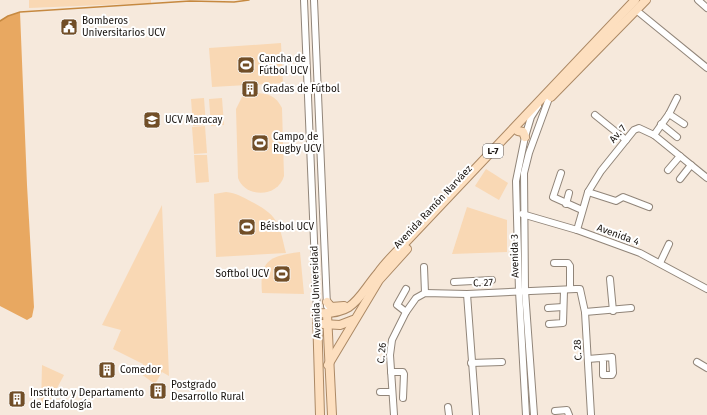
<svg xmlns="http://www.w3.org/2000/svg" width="707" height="415" viewBox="0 0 707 415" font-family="'Fira Sans',sans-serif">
  <rect width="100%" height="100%" fill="#f6e9dc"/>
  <g fill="#f9d8b4">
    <path d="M29 0H151V3L29 8Z"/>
    <path d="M281 43 283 83 212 87 209 48Z"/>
    <path d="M255 93C268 93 276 96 282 108L284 176C278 198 245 198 238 178L236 109 242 97Z"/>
    <path d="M204 98 206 125 193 126 191 99Z"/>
    <path d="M222 98 224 125 211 126 209 99Z"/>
    <path d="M205 126 207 153 194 154 192 127Z"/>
    <path d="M194 155H207L209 182 196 183Z"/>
    <path d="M486 169 508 183 499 200 475 186Z"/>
    <path d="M226 192C236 193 243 197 252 202 279 216 279 224 286 253L216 257 214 194Z"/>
    <path d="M162 205 169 376 162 372 155 384 141 374 143 364 113 349 121 330 102 325Z"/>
    <path d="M467 207 507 220V252L452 254Z"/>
    <path d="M300 252 304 294 262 293C259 260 270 256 300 252Z"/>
    <path d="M42 365 64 375 47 407 41 406Z"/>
  </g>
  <path fill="#e8a861" d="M20 12 27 185 34 307 32 317 27 320 0 306V21L8 16Z"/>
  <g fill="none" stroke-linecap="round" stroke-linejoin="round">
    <path stroke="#c68940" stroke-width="1.5" d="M0 21 8 16 20 12 190 1 234 2 249 0"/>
    <g stroke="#918579" stroke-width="8">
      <g id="minor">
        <path d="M304 0 317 313"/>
        <path d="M314 0 327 306"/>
        <path d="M698 0 707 8"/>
        <path d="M636 10 707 68"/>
        <path d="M669 114 684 124"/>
        <path d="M595 115 626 140"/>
        <path d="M661 124 677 137"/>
        <path d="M654 135 669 114 677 98"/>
        <path d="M668 170 680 156"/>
        <path d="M561 173 553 197 582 210"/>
        <path d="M680 179 691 165"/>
        <path d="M588 192 616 201 623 197 649 207"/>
        <path d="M566 204 569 193"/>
        <path d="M522 214 577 230 640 253 707 289"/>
        <path d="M577 230 588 192 601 171 634 130 639 128 654 135 707 178"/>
        <path d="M554 263H568L570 266V289"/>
        <path d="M660 263 669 244"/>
        <path d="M424 267 425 293"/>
        <path d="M610 279 613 311"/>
        <path d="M454 282 492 280"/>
        <path d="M467 294 476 415"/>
        <path d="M548 308 563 307"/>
        <path d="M406 312 397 305 406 289"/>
        <path d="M585 312 631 308"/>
        <path d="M549 324 563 323 564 291"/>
        <path d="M588 359 612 357 613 373 612 375H603V358"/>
        <path d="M697 362 707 368"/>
        <path d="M471 363 502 362"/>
        <path d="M391 372H403L404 374 403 398"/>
        <path d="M380 392H392"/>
        <path d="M448 407 449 415"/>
        <path d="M555 411 567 410 569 415"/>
        <path d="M394 415 390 355 392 340 406 312 416 298 425 293 467 294 576 289H580L585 312 591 415"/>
        <path d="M526 415 519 291 516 181 525 137 531 117 538 106"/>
        <path d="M534 415 525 291 524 173 529 153 548 101"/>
      </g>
    </g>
    <g stroke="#ac8965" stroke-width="10">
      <g id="major">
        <path d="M551 97 646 0"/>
        <path d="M518 131 523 132 525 137"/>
        <path d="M327 302 331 307 344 306"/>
        <path d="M327 314 332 415"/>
        <path d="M323 324 340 325 353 320"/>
        <path d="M328 365 379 280 407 249"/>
        <path d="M320 415 317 313C355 315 357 298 378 273 385 263 394 254 403 245L635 0"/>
      </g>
    </g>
    <use href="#minor" stroke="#fff" stroke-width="6"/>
    <use href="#major" stroke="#fddfbf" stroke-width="8"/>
  </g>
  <defs>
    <g id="civic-square" transform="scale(0.9)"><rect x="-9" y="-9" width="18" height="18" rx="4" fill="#714e27" stroke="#fff"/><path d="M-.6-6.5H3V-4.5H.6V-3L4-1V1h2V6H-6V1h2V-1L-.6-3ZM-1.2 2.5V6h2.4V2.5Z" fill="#fff"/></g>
    <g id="stadium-square" transform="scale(0.9)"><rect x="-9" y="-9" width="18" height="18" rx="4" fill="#714e27" stroke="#fff"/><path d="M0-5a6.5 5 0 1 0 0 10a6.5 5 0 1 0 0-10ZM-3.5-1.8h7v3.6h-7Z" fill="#fff"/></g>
    <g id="building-square" transform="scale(0.9)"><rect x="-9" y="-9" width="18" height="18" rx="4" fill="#714e27" stroke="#fff"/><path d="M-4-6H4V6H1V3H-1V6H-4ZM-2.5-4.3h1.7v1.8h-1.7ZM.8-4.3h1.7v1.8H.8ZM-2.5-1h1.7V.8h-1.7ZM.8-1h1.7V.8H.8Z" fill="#fff"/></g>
    <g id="university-square" transform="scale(0.9)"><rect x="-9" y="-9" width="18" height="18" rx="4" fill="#714e27" stroke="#fff"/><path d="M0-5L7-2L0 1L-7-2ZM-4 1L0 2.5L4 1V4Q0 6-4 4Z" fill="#fff"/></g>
  </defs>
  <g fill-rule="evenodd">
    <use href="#civic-square" x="69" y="27"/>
    <use href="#stadium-square" x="246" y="65"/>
    <use href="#building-square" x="250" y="89"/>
    <use href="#university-square" x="152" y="120"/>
    <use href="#stadium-square" x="260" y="143"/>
    <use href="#stadium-square" x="247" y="227"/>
    <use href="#stadium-square" x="282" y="274"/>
    <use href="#building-square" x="107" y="370"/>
    <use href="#building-square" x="158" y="391"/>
    <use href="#building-square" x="17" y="399"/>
  </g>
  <g text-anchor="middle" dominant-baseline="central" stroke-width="4" stroke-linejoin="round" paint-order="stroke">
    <rect fill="#fff" stroke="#5c5856" stroke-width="1" x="483" y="144" width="20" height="14" rx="3"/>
    <g font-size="9" font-weight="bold" fill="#16110d">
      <text x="493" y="151">L-7</text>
    </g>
    <g font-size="10" fill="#16110d" stroke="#fff" text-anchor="start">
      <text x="82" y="21">Bomberos<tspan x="82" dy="12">Universitarios UCV</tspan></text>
      <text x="259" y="59">Cancha de<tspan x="259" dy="12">Fútbol UCV</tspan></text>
      <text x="263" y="89">Gradas de Fútbol</text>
      <text x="165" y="120">UCV Maracay</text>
      <text x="273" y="137">Campo de<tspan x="273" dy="12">Rugby UCV</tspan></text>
      <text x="260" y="227">Béisbol UCV</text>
      <text x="269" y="274" text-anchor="end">Softbol UCV</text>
      <text x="120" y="370">Comedor</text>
      <text x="171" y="385">Postgrado<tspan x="171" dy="12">Desarrollo Rural</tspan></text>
      <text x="30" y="393">Instituto y Departamento<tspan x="30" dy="12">de Edafología</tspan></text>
    </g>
    <g font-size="10" fill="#16110d" stroke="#fff">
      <text transform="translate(618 134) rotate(-49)">Av. 7</text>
      <text transform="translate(433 207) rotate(-47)">Avenida Ramón Narváez</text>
      <text transform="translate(618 235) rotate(20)">Avenida 4</text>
      <text transform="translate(515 256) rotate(-91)">Avenida 3</text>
      <text transform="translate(483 283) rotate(-3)">C. 27</text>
      <text transform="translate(316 292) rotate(-92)">Avenida Universidad</text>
      <text transform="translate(578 350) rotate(-94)">C. 28</text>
      <text transform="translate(382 353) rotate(-85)">C. 26</text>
    </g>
  </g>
</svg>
